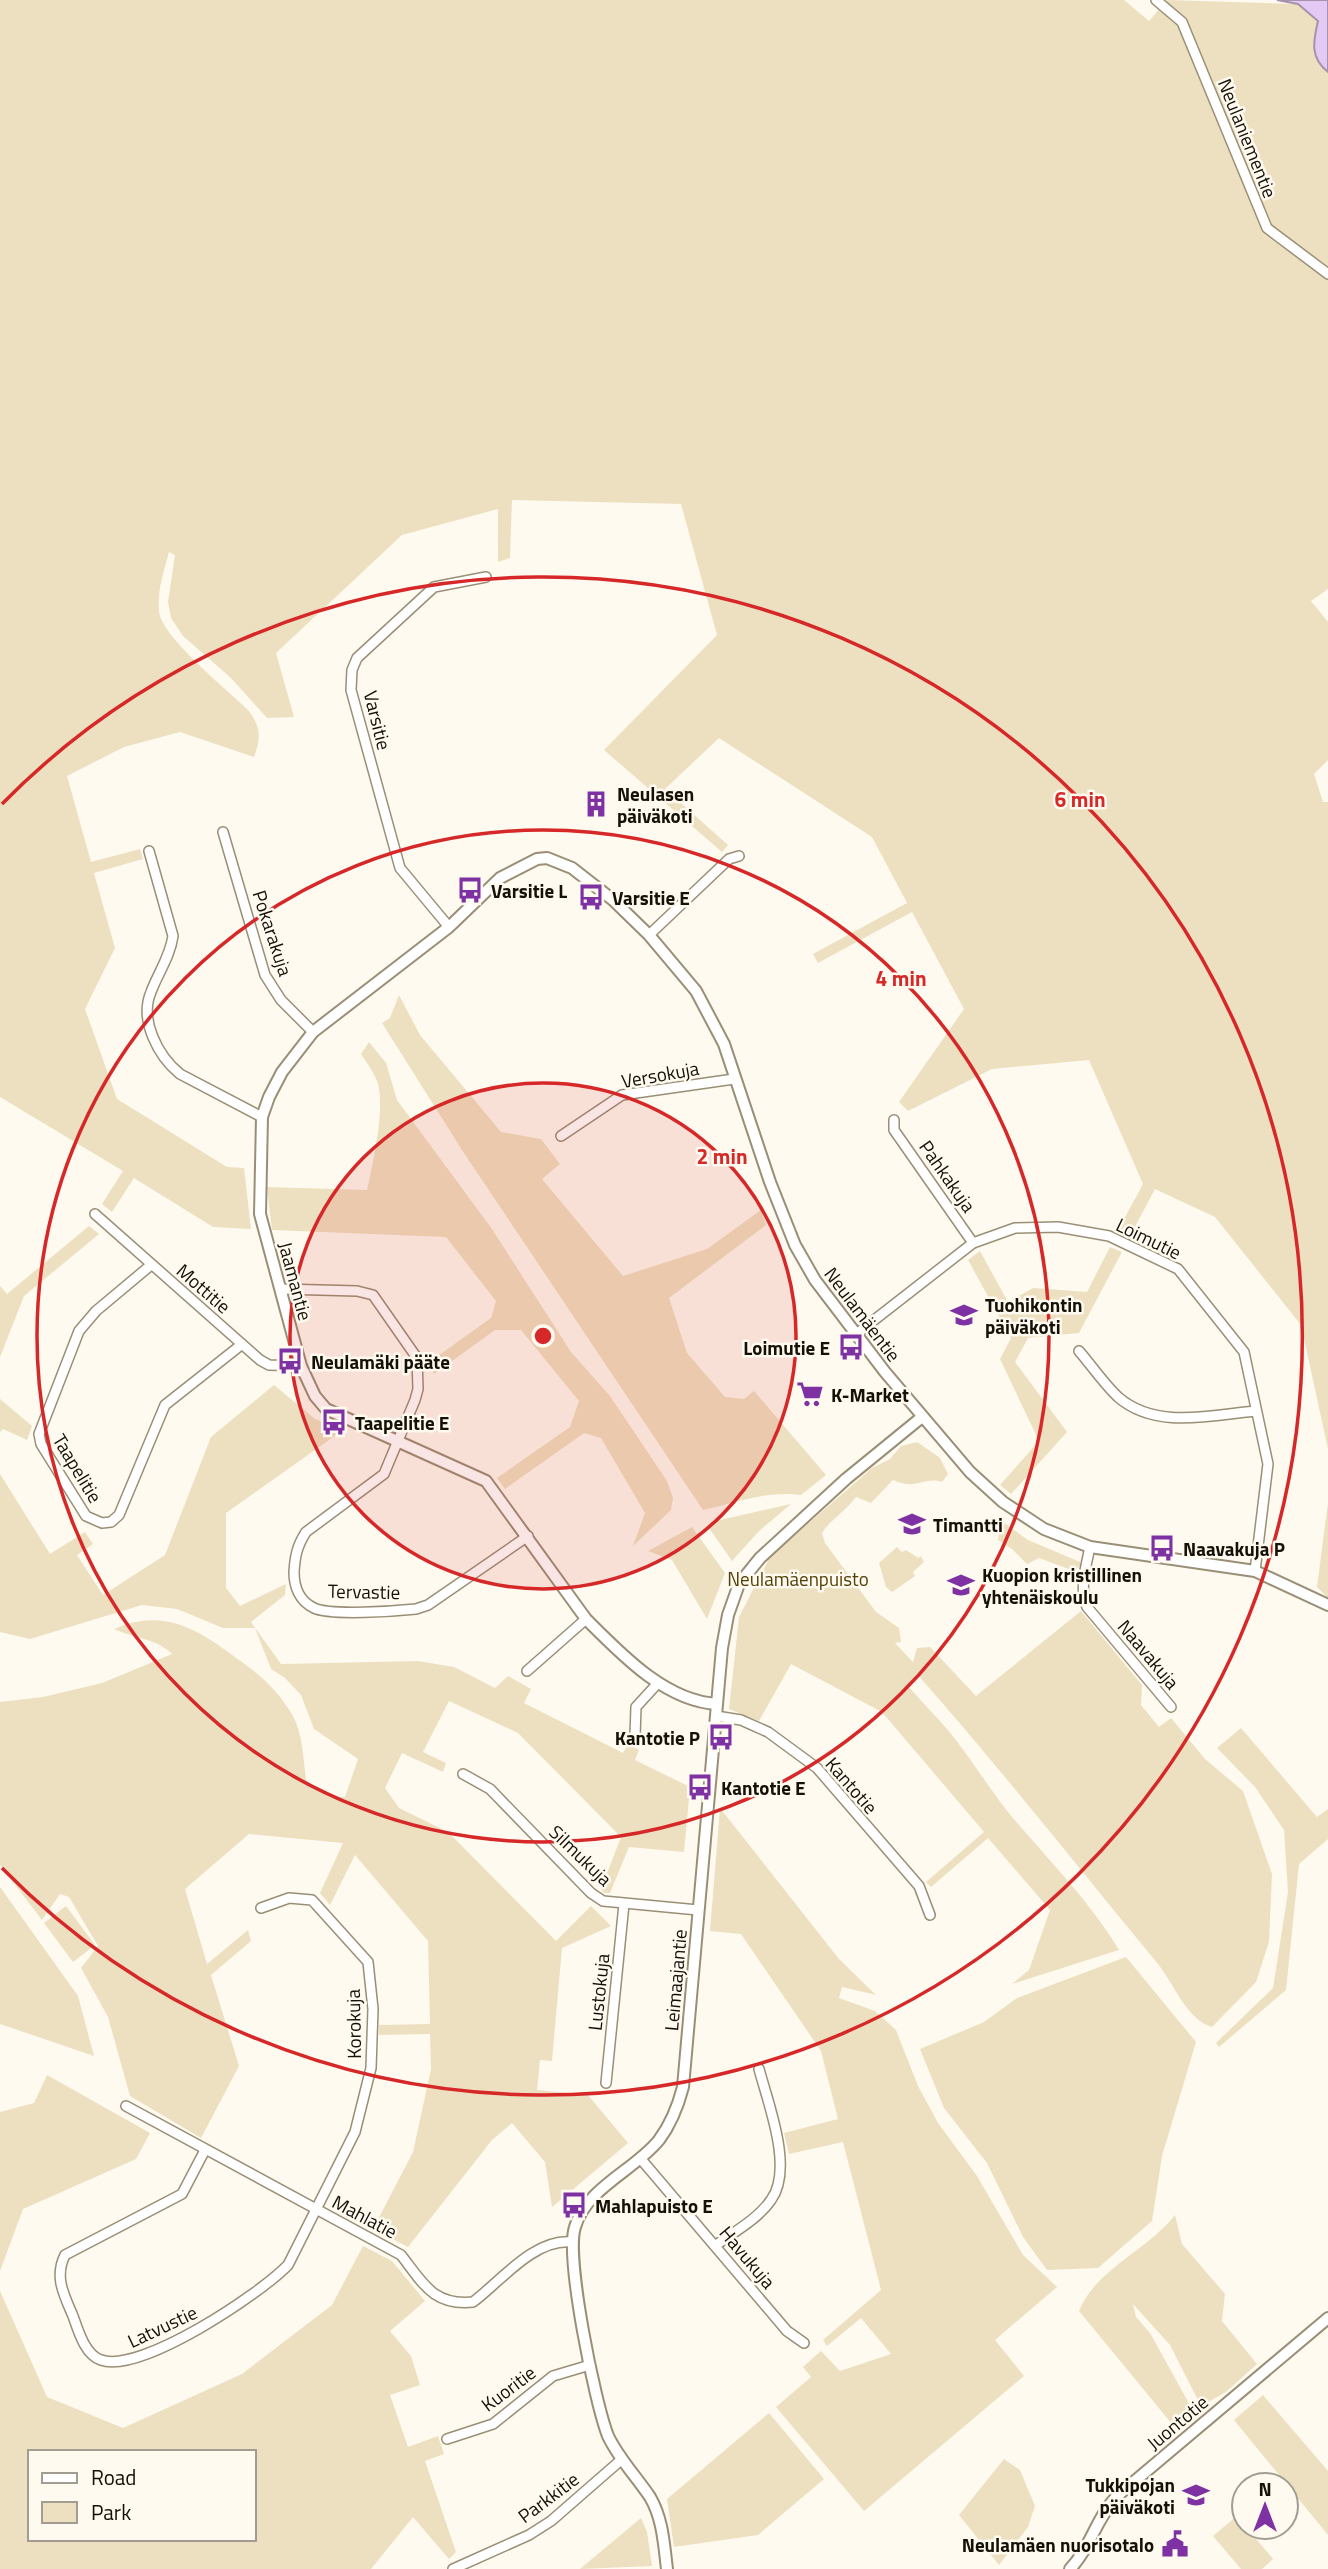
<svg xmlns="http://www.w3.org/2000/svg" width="1328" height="2569" viewBox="0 0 1328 2569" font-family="'Titillium Web',sans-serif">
  <rect width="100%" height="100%" fill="#fefaef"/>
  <g fill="#ede0c0" fill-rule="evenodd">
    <path d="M0 0H1124L1149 21 1167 0 1298 4 1318 21C1312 42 1310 58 1328 72V589L1311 601 1328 622V760L1314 774 1323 802H1328V1449L1301 1325 1215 1217 1155 1189 1129 1238 1117 1232 1143 1184 1089 1060 992 1069 908 1111 899 1102 964 1009 912 912 818 963 813 954 907 903 872 837 719 738 665 789 728 845 722 852 604 750 717 635 681 504 512 500 510 558 498 562V509L402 535 276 653 294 717 267 718 231 678 183 636 171 618 168 602 175 555 169 552C164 571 157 591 159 611 161 637 228 690 249 711 261 728 261 737 254 757L180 732 124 747 67 776 91 862 140 849 143 859 94 873 115 948 85 1009 117 1099 227 1167 244 1168 251 1229 213 1227 134 1178 112 1212 102 1204 123 1171 0 1097Z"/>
    <path d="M399 995 420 1035 501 1132 541 1139 560 1164 542 1179 623 1276 707 1249 761 1210 766 1225 669 1298 687 1353 725 1397 744 1399 754 1391 826 1475 801 1495C769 1490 734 1503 703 1510L462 1150 382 1023 390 1018Z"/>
    <path d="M369 1042 386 1063 397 1100 492 1229 571 1352 610 1396 667 1481 673 1498 671 1510 633 1546 645 1513 601 1438 584 1433 505 1489 497 1478 570 1427 579 1401 521 1330H495L434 1374 428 1363 491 1318 496 1301 446 1237 272 1230 267 1187 367 1190C373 1163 385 1110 378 1084 375 1074 367 1063 361 1054Z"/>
    <path d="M89 1226 99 1234 24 1296 0 1357V1286L7 1294Z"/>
    <path d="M1110 1247 1122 1252 1079 1333 1028 1338 1015 1362 1067 1432 1011 1494 1000 1485 1039 1441 1000 1359 1011 1338 968 1260 980 1251 1008 1302 1033 1288 1087 1292Z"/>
    <path d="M274 1385 315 1419 343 1430 226 1513V1588L240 1606 286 1584 285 1595 251 1622 281 1664 418 1661 454 1667 495 1688 508 1676 531 1689 524 1703 623 1753 628 1744 639 1750 635 1760 690 1787 684 1852 629 1847 610 1893H604L601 1889 621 1837 518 1733 449 1701 423 1752 446 1763 443 1772 402 1753 385 1788 399 1808 448 1832 556 1941 591 1906 611 1926 562 1948 552 2061 540 2060 537 2090 588 2095 628 2143 552 2207 545 2162 512 2123 492 2140 408 2247 373 2229 413 2152 431 2069 430 2034 379 2035V2025L430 2024 428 1941 355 1855 330 1905 320 1893 343 1843 249 1834 185 1889 207 1964 248 1930 251 1941 211 1975 239 2066 201 2138 130 2096 108 2017 81 1968 98 1946 69 1897 60 1894 42 1920 0 1865V1702L43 1697 102 1683 172 1654C158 1639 133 1638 114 1629 167 1606 201 1632 242 1662 264 1678 279 1692 293 1716 304 1737 303 1763 307 1785L330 1797H345L358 1759 314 1729 301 1695 285 1678 271 1669 255 1628H223L177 1609 142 1605 30 1639 0 1632V1474L50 1554 85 1532 93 1544 77 1555 103 1595 165 1555 211 1437Z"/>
    <path d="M0 1399 32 1426 27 1440 3 1429 0 1432Z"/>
    <path d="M917 1442 940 1458 948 1474 942 1482C924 1476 917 1491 893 1480L871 1503 856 1497C845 1512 830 1520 822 1533L825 1543 876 1612 899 1628 901 1642 895 1643 913 1662 917 1648 930 1647 976 1696 1081 1611 1142 1685 1141 1705 1159 1727 1171 1718 1205 1759 1243 1791 1272 1874 1269 1942 1256 1982 1212 2027C1187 2020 1174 1984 1158 1964 1078 1867 1000 1768 917 1674L907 1685C920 1700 934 1714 947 1729 972 1759 992 1794 1018 1824 1052 1863 1093 1906 1119 1950L1012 1984 1029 1970 1050 1910 988 1838 931 1887 926 1882 984 1832 882 1712 791 1664 759 1721 729 1709 739 1617 770 1557 872 1468 890 1459 901 1446Z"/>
    <path d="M1328 1503V1598L1317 1587Z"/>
    <path d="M791 1504 759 1531 732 1561 709 1528 711 1522Z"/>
    <path d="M1000 1520 1028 1540 1080 1562V1566L1074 1571 1039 1558 1027 1564 1012 1549 998 1540 999 1530 994 1526Z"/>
    <path d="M692 1527 725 1573 707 1619 672 1560 648 1551Z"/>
    <path d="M897 1547 902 1552 906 1550 918 1558 921 1556 924 1562 913 1572 915 1576 892 1592 886 1587 879 1563Z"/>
    <path d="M1241 1728 1317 1817 1328 1809V1839L1299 1864 1286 1990 1219 2047 1216 2043 1273 1988 1288 1892 1284 1830 1255 1787 1217 1748Z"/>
    <path d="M720 1808 839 1959 876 1995 842 1987 839 1998 875 2011 896 2030 918 2086 938 2123 977 2176 1023 2255 1057 2287 995 2340 1024 2376 864 2511 776 2407 811 2377 803 2367 821 2351 840 2371 891 2354 861 2318 827 2346 823 2340 881 2290 843 2142 789 2154 784 2133 838 2119 821 2051 741 1934 710 1931Z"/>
    <path d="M0 1887 78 1996 94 2056 0 2024Z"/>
    <path d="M66 1906 95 1945 73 1962 44 1923Z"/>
    <path d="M1126 1957 1196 2042 1162 2156 1152 2221 1098 2268 1047 2270 1023 2237 987 2163 944 2108 920 2049 984 2022 1017 1998Z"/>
    <path d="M47 2075 150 2133 136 2159 23 2209 0 2271V2112L34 2103Z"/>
    <path d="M1175 2215 1182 2244 1225 2294 1222 2321 1257 2364 1226 2392 1201 2406 1170 2345 1133 2304 1136 2317 1150 2333 1191 2407 1194 2416 1177 2430 1079 2311C1096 2269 1147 2251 1175 2215Z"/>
    <path d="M363 2246 392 2261 425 2301 390 2331 411 2356 420 2385 390 2395 408 2447 438 2436 444 2454 425 2461 456 2552 449 2559 413 2517 371 2569H0V2291L47 2397 123 2428 242 2374 332 2305ZM30 2452H254V2539H30Z"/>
    <path d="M1263 2395 1328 2471V2535L1234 2420Z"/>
    <path d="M769 2413 824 2479 758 2535 674 2547 667 2499Z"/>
    <path d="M1004 2459 1020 2470 1035 2506 1028 2527 999 2565 959 2515Z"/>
    <path d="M1237 2516 1273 2559 1262 2569H1241L1213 2536Z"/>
    <path d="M641 2518 647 2532 652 2566 580 2569Z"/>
  </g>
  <path fill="#e3c9f3" stroke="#a592ac" stroke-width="2" d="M1277 0H1328V72C1310 58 1313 42 1318 21L1298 4Z"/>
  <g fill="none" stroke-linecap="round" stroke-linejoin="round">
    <g stroke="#9a8f76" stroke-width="12">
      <g id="minor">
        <path d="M1156 0 1182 22 1267 228 1328 274"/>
        <path d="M223 832 265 975 281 1000 313 1032"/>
        <path d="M149 851 173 936C170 957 158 973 151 992 139 1020 158 1056 180 1074L262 1117"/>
        <path d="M449 927 400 868 351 690 352 670 357 658 434 587 486 577"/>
        <path d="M649 935 729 859 739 856"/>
        <path d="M894 1120V1130L973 1243"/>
        <path d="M561 1136 622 1095 734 1079"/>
        <path d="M95 1214 260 1360 269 1365 301 1366"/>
        <path d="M151 1265 96 1311 79 1331 39 1434 41 1444 86 1516 102 1523 111 1522 119 1515 165 1405 241 1345"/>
        <path d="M281 1289 357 1291 373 1295 417 1358 418 1389 415 1400 384 1474 306 1532C297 1546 295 1556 294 1572 294 1586 299 1601 314 1608 331 1616 396 1611 416 1609L428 1605 528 1536"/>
        <path d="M855 1335 973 1243 1015 1228 1058 1227 1109 1236 1178 1269 1244 1352 1268 1464 1255 1571"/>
        <path d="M1079 1351C1092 1366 1104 1384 1118 1397 1156 1430 1211 1415 1256 1411"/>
        <path d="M1090 1547C1086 1566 1079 1589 1087 1607L1171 1707"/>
        <path d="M527 1671 586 1619"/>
        <path d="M716 1716 741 1720 768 1732 817 1768 919 1886 930 1915"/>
        <path d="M635 1736 636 1707 658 1683"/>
        <path d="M463 1774 490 1789 591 1893 603 1901 698 1910"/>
        <path d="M606 2083 624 1904"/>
        <path d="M126 2106 401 2255C423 2283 433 2306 473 2302 500 2282 534 2238 572 2242"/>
        <path d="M205 2150 182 2194 65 2255C54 2277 64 2295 73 2316 78 2330 85 2355 101 2360 140 2374 259 2295 288 2265L355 2132 371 2068 373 2009 368 1962 312 1900 289 1898 261 1908"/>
        <path d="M640 2158 787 2331 804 2343"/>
        <path d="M716 2245C734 2232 758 2219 771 2200 794 2169 768 2103 759 2069"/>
        <path d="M447 2439 493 2424 553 2376 590 2365"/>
        <path d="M453 2569 529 2535 551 2521 621 2460"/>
      </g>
    </g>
    <g stroke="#9a8f76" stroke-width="14">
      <g id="tertiary">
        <path d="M717 1704C665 1701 621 1654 586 1619L486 1481 326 1409 315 1396 301 1366 260 1214 262 1117 269 1097 282 1072 313 1032 449 927 500 878 537 859 547 858 572 868 613 900 649 935 696 991 724 1044 770 1182 795 1245 815 1280 885 1372 970 1472 1003 1502 1044 1529 1090 1547 1255 1571 1328 1605"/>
        <path d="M667 2569C664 2545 663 2519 650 2497 636 2476 619 2459 608 2436 595 2403 565 2257 575 2227 586 2188 635 2170 659 2140 671 2124 678 2106 683 2087L722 1648 728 1615 739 1584 760 1558 846 1479 922 1417"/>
        <path d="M1070 2569C1091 2547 1095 2520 1117 2496L1328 2318"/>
      </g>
    </g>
    <use href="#minor" stroke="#fff" stroke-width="9"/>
    <use href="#tertiary" stroke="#fff" stroke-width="10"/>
  </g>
  <circle cx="543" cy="1336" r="253" fill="#d62828" fill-opacity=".12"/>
  <g fill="none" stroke="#d62828" stroke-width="3.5">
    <circle cx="543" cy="1336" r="253"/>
    <circle cx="543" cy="1336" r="506"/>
    <path d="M2 804A759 759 0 1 1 2 1868"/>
  </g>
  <defs>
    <g id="building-bare" transform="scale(2.1)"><path d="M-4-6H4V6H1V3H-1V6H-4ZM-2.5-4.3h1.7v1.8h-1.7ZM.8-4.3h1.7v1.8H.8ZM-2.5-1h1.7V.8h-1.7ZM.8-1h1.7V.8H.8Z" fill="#7d31a2" stroke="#fefaef" stroke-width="2.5" paint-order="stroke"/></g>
    <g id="bus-bare" transform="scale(2.1)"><path d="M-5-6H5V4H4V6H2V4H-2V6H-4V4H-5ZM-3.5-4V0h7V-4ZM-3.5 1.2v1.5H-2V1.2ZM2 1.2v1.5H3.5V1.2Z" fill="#7d31a2" stroke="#fefaef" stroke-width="2.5" paint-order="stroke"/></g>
    <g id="school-bare" transform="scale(2.1)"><path d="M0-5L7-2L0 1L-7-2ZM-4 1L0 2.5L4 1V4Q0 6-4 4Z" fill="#7d31a2" stroke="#fefaef" stroke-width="2.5" paint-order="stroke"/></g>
    <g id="supermarket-bare" transform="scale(2.1)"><path d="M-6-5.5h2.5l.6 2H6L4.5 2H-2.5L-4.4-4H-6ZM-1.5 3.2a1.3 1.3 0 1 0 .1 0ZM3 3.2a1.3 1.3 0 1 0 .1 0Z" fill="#7d31a2" stroke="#fefaef" stroke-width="2.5" paint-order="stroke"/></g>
    <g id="civic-bare" transform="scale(2.1)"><path d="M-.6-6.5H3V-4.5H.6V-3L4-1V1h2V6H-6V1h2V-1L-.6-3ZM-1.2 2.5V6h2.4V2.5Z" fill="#7d31a2" stroke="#fefaef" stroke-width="2.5" paint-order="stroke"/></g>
  </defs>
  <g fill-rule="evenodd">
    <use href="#building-bare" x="596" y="804"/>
    <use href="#bus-bare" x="470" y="890"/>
    <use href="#bus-bare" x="591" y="897"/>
    <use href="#school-bare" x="964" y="1315"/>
    <use href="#bus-bare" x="851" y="1347"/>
    <use href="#bus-bare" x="290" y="1361"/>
    <use href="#supermarket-bare" x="810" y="1394"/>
    <use href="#bus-bare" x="334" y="1422"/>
    <use href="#school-bare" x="912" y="1524"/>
    <use href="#bus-bare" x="1162" y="1548"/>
    <use href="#school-bare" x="961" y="1585"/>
    <use href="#bus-bare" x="721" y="1737"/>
    <use href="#bus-bare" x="700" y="1787"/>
    <use href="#bus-bare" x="574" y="2205"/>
    <use href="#school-bare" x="1196" y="2495"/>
    <use href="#civic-bare" x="1175" y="2544"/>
  </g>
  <g text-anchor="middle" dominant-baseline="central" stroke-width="5" stroke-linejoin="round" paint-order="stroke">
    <g font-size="19" fill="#151108" stroke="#fefaef">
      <text transform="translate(1248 138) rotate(68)">Neulaniementie</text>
      <text transform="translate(378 720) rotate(76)">Varsitie</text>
      <text transform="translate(273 933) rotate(72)">Pokarakuja</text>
      <text transform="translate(660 1074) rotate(-10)">Versokuja</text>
      <text transform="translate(948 1176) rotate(55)">Pahkakuja</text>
      <text transform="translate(1149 1238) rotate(26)">Loimutie</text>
      <text transform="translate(296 1281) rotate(75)">Jaamantie</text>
      <text transform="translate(204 1288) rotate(41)">Mottitie</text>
      <text transform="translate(863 1314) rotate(53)">Neulamäentie</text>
      <text transform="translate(78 1468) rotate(59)">Taapelitie</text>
      <text transform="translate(364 1591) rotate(1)">Tervastie</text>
      <text transform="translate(1149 1654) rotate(50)">Naavakuja</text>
      <text transform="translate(852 1785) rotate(49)">Kantotie</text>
      <text transform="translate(581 1855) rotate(44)">Silmukuja</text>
      <text transform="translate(675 1980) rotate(-85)">Leimaajantie</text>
      <text transform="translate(598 1992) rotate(-84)">Lustokuja</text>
      <text transform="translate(353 2024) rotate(-91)">Korokuja</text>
      <text transform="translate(365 2216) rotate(28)">Mahlatie</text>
      <text transform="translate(748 2257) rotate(50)">Havukuja</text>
      <text transform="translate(162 2326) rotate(-25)">Latvustie</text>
      <text transform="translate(508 2388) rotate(-37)">Kuoritie</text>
      <text transform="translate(1177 2422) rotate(-40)">Juontotie</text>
      <text transform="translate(548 2497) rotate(-37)">Parkkitie</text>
    </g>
    <g font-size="19" font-weight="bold" fill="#151108" stroke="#fefaef" text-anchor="start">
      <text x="617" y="793">Neulasen<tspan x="617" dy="22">päiväkoti</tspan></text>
      <text x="491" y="890">Varsitie L</text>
      <text x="612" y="897">Varsitie E</text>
      <text x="985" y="1304">Tuohikontin<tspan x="985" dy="22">päiväkoti</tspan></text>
      <text x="830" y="1347" text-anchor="end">Loimutie E</text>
      <text x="311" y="1361">Neulamäki pääte</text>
      <text x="831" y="1394">K-Market</text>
      <text x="355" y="1422">Taapelitie E</text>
      <text x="933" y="1524">Timantti</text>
      <text x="1183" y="1548">Naavakuja P</text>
      <text x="982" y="1574">Kuopion kristillinen<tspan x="982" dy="22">yhtenäiskoulu</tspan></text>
      <text x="700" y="1737" text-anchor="end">Kantotie P</text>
      <text x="721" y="1787">Kantotie E</text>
      <text x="595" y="2205">Mahlapuisto E</text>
      <text x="1175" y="2484" text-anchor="end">Tukkipojan<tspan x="1175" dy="22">päiväkoti</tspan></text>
      <text x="1154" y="2544" text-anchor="end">Neulamäen nuorisotalo</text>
    </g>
    <g font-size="19" fill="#533f05" stroke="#fefaef">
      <text x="798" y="1578">Neulamäenpuisto</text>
    </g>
  </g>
  <circle cx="543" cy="1336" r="10" fill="#d62828" stroke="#fefaef" stroke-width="3.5"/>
  <g font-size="21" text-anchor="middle" font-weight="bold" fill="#d62828" stroke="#fefaef" stroke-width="5" stroke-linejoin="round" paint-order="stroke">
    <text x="1080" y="807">6 min</text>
    <text x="901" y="986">4 min</text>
    <text x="722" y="1164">2 min</text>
  </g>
  <rect x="28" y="2450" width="228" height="91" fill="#fefaef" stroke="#a19d93" stroke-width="2"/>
  <rect x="42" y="2473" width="35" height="10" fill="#ffffff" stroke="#a19d93" stroke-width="2"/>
  <text x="91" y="2485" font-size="21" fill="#151108">Road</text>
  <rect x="42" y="2502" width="35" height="21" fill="#ede0c0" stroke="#a19d93" stroke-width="2"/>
  <text x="91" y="2520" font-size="21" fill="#151108">Park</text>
  <g transform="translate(1265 2506)"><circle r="33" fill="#fefaef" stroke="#a19d93" stroke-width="2"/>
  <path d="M0-5L12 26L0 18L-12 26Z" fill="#7d31a2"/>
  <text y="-10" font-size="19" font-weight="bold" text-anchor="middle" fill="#151108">N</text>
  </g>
</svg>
